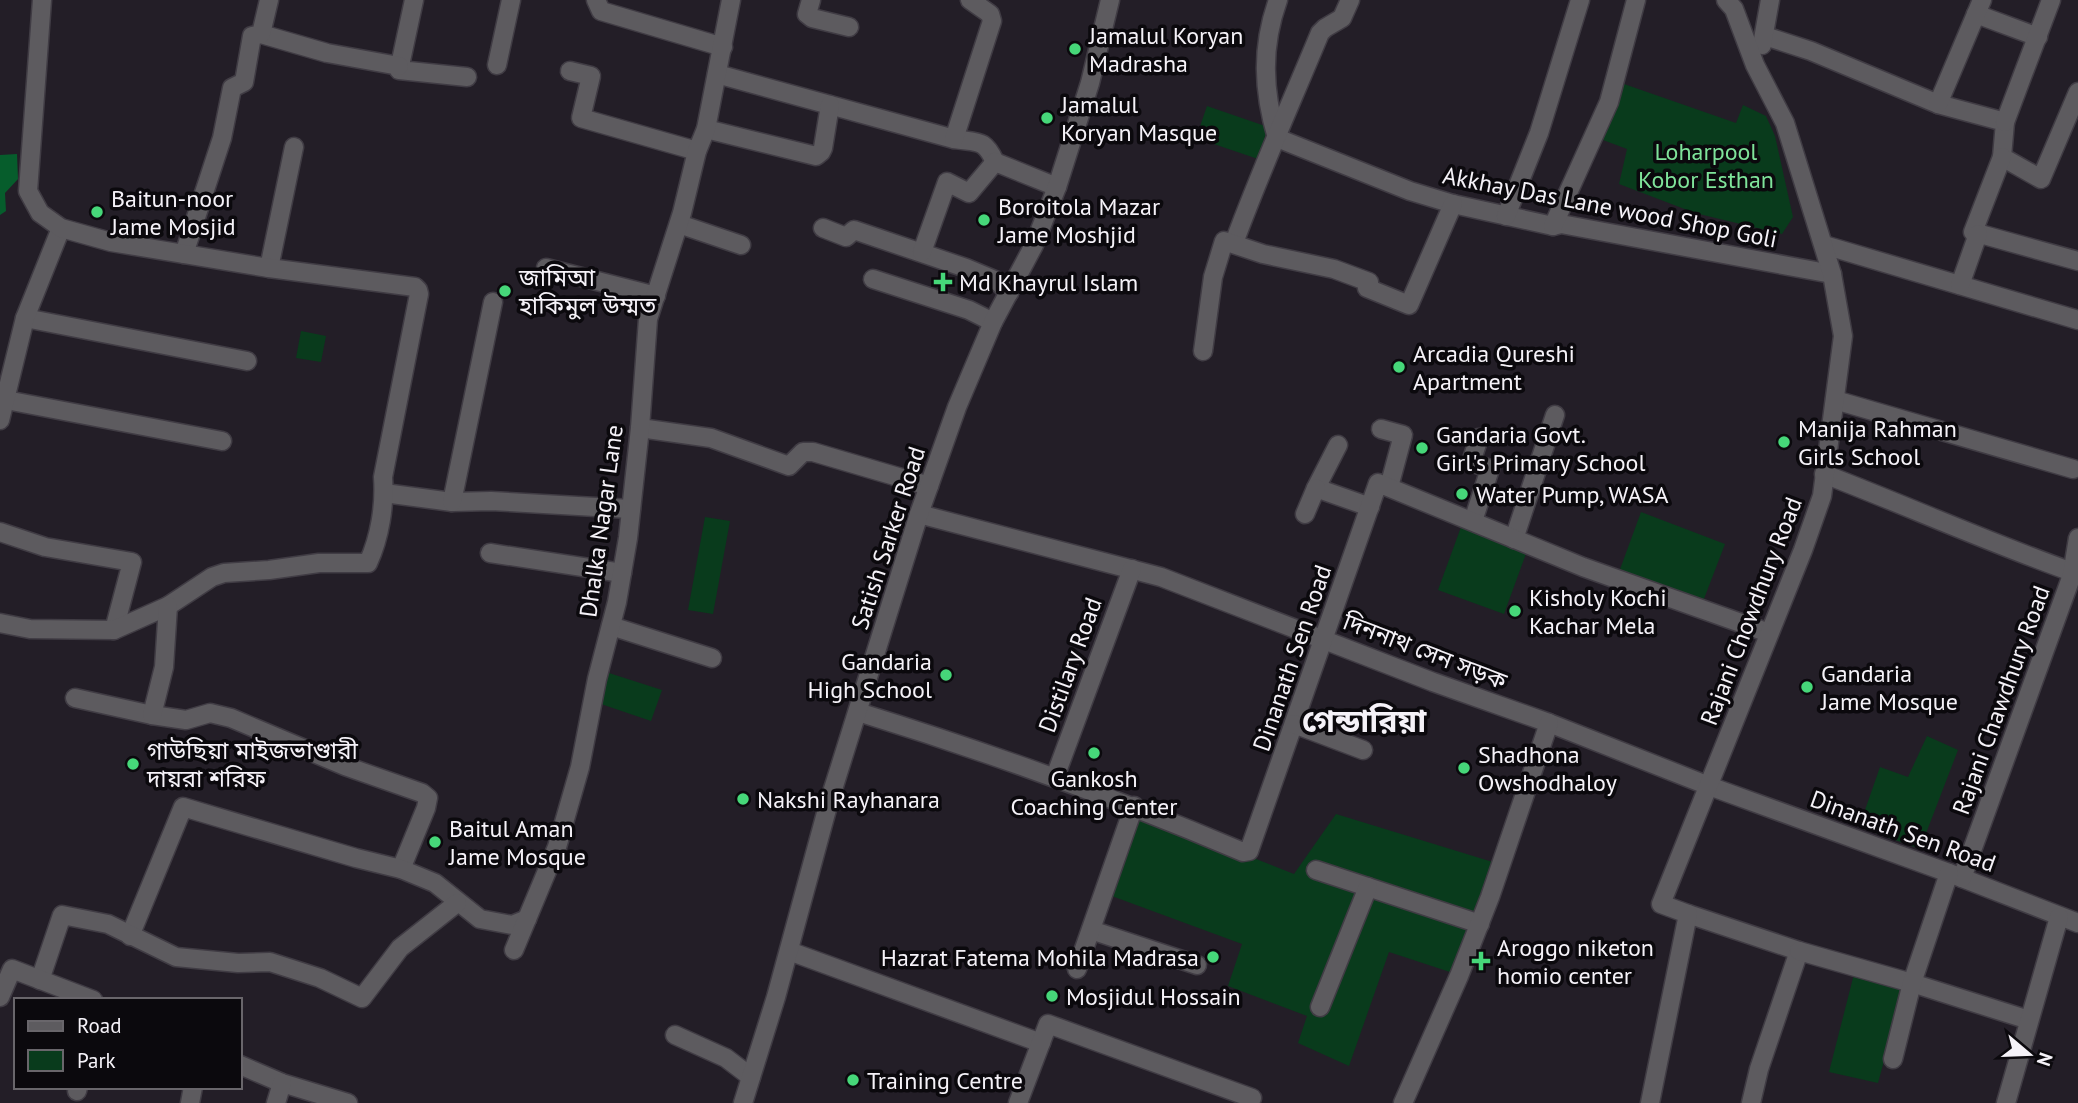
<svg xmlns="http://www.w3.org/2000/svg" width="2078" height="1103" viewBox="0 0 2078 1103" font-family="'PT Sans','Noto Sans Bengali',sans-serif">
  <rect width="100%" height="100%" fill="#231e27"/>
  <g fill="#093b1c">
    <path d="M1624 84 1736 123 1743 105 1766 116 1775 136 1793 217 1782 234 1695 213 1619 184 1627 149 1603 140Z"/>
    <path d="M1207 106 1268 127 1258 159 1196 138Z"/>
    <path d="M301 331 326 336 321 362 296 358Z"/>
    <path d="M1641 512 1725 544 1702 604 1619 572Z"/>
    <path d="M705 517 730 521 713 614 688 610Z"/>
    <path d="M1461 527 1527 551 1504 614 1438 590Z"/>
    <path d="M609 673 662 690 651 721 598 703Z"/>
    <path d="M1927 736 1958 750 1920 849 1859 827 1880 767 1908 777Z"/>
    <path d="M1139 813 1294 874 1336 814 1496 863 1456 974 1389 952 1349 1066 1298 1043 1307 1016 1228 986 1242 944 1109 895Z"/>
    <path d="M1854 974 1904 987 1878 1083 1829 1072Z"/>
  </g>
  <path fill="#065d2c" d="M17 154 18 179 5 193 6 211 0 215V155Z"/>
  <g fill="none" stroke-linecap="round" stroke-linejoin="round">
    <g stroke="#403c44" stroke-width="21">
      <g id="minor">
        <path d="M414 0 399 70 467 77"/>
        <path d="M596 0 601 11 723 47"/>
        <path d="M811 0 807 14 812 18 849 27"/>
        <path d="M1278 0C1261 47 1263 91 1277 138L1410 191 1453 204 1553 226 1561 224 1832 274"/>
        <path d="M1976 14 2038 37"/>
        <path d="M261 34 327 53 399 66"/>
        <path d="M1765 36 1811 51 1938 104 2005 122 2002 157 2041 179 2078 92"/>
        <path d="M1762 45 1770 0"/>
        <path d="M497 65 511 0"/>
        <path d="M570 71 591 76 581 118 697 151"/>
        <path d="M717 74 954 139C978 143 984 138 995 162"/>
        <path d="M1938 104 1982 0"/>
        <path d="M2005 122 2051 0"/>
        <path d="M706 129 816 156 821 152 823 148 830 105"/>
        <path d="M954 139 992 21 990 14 970 0"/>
        <path d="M2002 157 1973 232 2078 261"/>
        <path d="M1506 216 1539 133 1580 0"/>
        <path d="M679 224 741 245"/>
        <path d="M1553 226 1609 102 1636 0"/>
        <path d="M823 228 846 237 854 230 966 268 997 281 1009 293"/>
        <path d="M1234 243C1260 172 1291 103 1320 33L1325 28 1342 18 1350 0"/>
        <path d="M1824 245 2078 320"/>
        <path d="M922 252 947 182 969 193 995 162 1057 187"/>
        <path d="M184 254 222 138 232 88 244 82 252 36 261 34 269 0"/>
        <path d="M269 268 294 147"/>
        <path d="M546 268 656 296"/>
        <path d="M873 279 969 310 993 322"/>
        <path d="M1960 285 1978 234"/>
        <path d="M25 318 247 361"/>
        <path d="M1203 351 1213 277 1224 241 1263 254 1334 269 1369 282 1367 288 1409 305 1453 204"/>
        <path d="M1835 400 2073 469"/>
        <path d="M0 401 6 400 222 441"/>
        <path d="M0 420 25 318 61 228"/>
        <path d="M640 428 711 438 789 466 803 452H813L929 486"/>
        <path d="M1381 429 1403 435 1389 487"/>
        <path d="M1338 445 1316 488 1370 507"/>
        <path d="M1824 474C1907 506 1988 542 2072 572"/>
        <path d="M384 493 452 502 491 501 631 509"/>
        <path d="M452 502 493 302"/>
        <path d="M919 514 1161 577 1433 682 1549 723 1709 786 1949 873 2078 923"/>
        <path d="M1305 514 1316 488"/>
        <path d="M1473 521 1490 469 1471 462 1479 438"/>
        <path d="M0 532 45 547 132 562 114 630"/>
        <path d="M1514 539 1555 415"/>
        <path d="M490 553 622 573"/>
        <path d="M0 623 30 629 114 630 168 606 212 577 224 573 269 570 319 563H368C380 537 385 505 383 477L419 294 418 290 415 287 269 268 111 242 61 228 40 213 28 191 42 0"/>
        <path d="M611 626 712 658"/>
        <path d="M75 698 152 715 186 720 210 713 231 718 345 766 422 793 428 798 426 808 401 869"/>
        <path d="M858 712C991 753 1116 798 1243 852L1249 851 1378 483 1583 567 1769 633"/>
        <path d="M152 715 164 667 168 606"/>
        <path d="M1294 724 1363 750"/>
        <path d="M1055 777 1132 569"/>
        <path d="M1316 870 1480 924"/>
        <path d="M1962 878 2072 575 2078 538"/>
        <path d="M1688 914 1799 951 1759 1069 1751 1103"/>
        <path d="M1091 930 1197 965"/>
        <path d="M130 936 183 807 356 858 401 869 435 883 480 919 512 925 527 919"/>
        <path d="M514 950 557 847 580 767 597 679 617 602 628 538 640 428 648 319 682 213 697 151 706 129 731 0"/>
        <path d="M789 951 1041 1043"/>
        <path d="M1799 951 1912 983 2029 1020"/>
        <path d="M1077 969 1134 806"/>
        <path d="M40 980 62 915 108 924 176 957 238 963 270 962 320 978 362 998 400 948 457 903"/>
        <path d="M0 997 12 969 93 1000"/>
        <path d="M1320 1007 1368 887"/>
        <path d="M675 1035 726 1058 751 1077"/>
        <path d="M1893 1059 1912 983 1949 873"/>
        <path d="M240 1065 282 1083 348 1103"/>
        <path d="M77 1091 78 1087"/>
        <path d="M190 1103 193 1087"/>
        <path d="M276 1103 282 1083"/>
        <path d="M743 1103 776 997 829 802 919 514 957 407 993 322 1034 245 1057 187 1090 83 1110 0"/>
        <path d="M1018 1103 1048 1024 1252 1098"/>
        <path d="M1403 1103 1459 976 1490 897 1549 723"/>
        <path d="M1650 1103 1688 914 1661 904 1803 550 1822 496 1843 336 1832 274 1785 123 1755 65 1734 9 1726 0"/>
        <path d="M2006 1103 2059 917"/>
      </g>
    </g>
    <use href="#minor" stroke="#5d5b5f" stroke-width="18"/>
  </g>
  <g fill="#46d779" stroke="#0b090d" stroke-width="2.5">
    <circle cx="1075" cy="49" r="7"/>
    <circle cx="1047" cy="118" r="7"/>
    <circle cx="97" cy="212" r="7"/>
    <circle cx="984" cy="220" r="7"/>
    <path d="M939.5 271.5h7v7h7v7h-7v7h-7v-7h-7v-7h7z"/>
    <circle cx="505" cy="291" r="7"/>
    <circle cx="1399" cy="367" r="7"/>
    <circle cx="1784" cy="442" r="7"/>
    <circle cx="1422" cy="448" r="7"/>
    <circle cx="1462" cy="494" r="7"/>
    <circle cx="1515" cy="611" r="7"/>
    <circle cx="946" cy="675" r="7"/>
    <circle cx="1807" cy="687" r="7"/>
    <circle cx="1094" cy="753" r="7"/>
    <circle cx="133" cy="764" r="7"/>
    <circle cx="1464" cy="768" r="7"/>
    <circle cx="743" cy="799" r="7"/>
    <circle cx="435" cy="842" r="7"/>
    <circle cx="1213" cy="957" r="7"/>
    <path d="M1477.5 950.5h7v7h7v7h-7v7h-7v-7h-7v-7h7z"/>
    <circle cx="1052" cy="996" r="7"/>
    <circle cx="853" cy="1080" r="7"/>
  </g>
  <g text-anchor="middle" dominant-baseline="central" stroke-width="7" stroke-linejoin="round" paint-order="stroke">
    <g font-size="24" fill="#f5f2f8" stroke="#0b090d" text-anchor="start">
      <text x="1089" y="35">Jamalul Koryan<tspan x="1089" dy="28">Madrasha</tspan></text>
      <text x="1061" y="104">Jamalul<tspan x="1061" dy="28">Koryan Masque</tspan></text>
      <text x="111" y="198">Baitun-noor<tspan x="111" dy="28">Jame Mosjid</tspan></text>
      <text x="998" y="206">Boroitola Mazar<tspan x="998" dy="28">Jame Moshjid</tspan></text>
      <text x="519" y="277">জামিআ<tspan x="519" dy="28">হাকিমুল উম্মত</tspan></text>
      <text x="959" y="282">Md Khayrul Islam</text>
      <text x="1413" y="353">Arcadia Qureshi<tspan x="1413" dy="28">Apartment</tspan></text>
      <text x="1798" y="428">Manija Rahman<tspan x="1798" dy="28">Girls School</tspan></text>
      <text x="1436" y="434">Gandaria Govt.<tspan x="1436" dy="28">Girl's Primary School</tspan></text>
      <text x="1476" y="494">Water Pump, WASA</text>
      <text x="1529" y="597">Kisholy Kochi<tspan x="1529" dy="28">Kachar Mela</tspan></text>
      <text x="932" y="661" text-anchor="end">Gandaria<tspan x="932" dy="28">High School</tspan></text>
      <text x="1821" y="673">Gandaria<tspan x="1821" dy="28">Jame Mosque</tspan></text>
      <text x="147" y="750">গাউছিয়া মাইজভাণ্ডারী<tspan x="147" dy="28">দায়রা শরিফ</tspan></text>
      <text x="1478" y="754">Shadhona<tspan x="1478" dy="28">Owshodhaloy</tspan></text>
      <text x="1094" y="778" text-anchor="middle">Gankosh<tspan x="1094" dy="28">Coaching Center</tspan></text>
      <text x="757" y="799">Nakshi Rayhanara</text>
      <text x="449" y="828">Baitul Aman<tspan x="449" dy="28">Jame Mosque</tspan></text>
      <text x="1497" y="947">Aroggo niketon<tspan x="1497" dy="28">homio center</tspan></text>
      <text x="1199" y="957" text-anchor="end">Hazrat Fatema Mohila Madrasa</text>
      <text x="1066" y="996">Mosjidul Hossain</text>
      <text x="867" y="1080">Training Centre</text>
    </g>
    <g font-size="24" fill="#7fe39a" stroke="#0b090d">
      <text x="1706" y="151">Loharpool<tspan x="1706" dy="28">Kobor Esthan</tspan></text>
    </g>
    <g font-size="24" fill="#f5f2f8" stroke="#0b090d">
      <text transform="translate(1610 207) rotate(11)">Akkhay Das Lane wood Shop Goli</text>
      <text transform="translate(601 521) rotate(-82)">Dhalka Nagar Lane</text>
      <text transform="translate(888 538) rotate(-72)">Satish Sarker Road</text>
      <text transform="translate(1751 611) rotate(-69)">Rajani Chowdhury Road</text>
      <text transform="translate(1425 651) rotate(21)">দিননাথ সেন সড়ক</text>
      <text transform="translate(1292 658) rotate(-71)">Dinanath Sen Road</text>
      <text transform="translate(1070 665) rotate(-70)">Distilary Road</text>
      <text transform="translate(2001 700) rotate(-70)">Rajani Chawdhury Road</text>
      <text transform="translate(1903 831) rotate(20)">Dinanath Sen Road</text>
    </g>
    <g font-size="32" font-weight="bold" fill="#f5f2f8" stroke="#0b090d">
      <text x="1364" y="720">গেন্ডারিয়া</text>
    </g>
  </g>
  <rect x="14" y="998" width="228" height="91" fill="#0b090d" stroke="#69666b" stroke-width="2"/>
  <rect x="28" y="1021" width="35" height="10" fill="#5d5b5f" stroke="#69666b" stroke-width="2"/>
  <text x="77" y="1033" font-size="21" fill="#f5f2f8">Road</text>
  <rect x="28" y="1050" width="35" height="21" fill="#093b1c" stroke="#69666b" stroke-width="2"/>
  <text x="77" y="1068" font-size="21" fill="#f5f2f8">Park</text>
  <g transform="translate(2029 1054) rotate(109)" stroke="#0b090d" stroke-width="5" paint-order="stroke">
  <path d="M0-5L12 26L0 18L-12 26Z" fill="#f5f2f8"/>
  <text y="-10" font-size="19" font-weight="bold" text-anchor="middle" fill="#f5f2f8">N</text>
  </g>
</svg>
